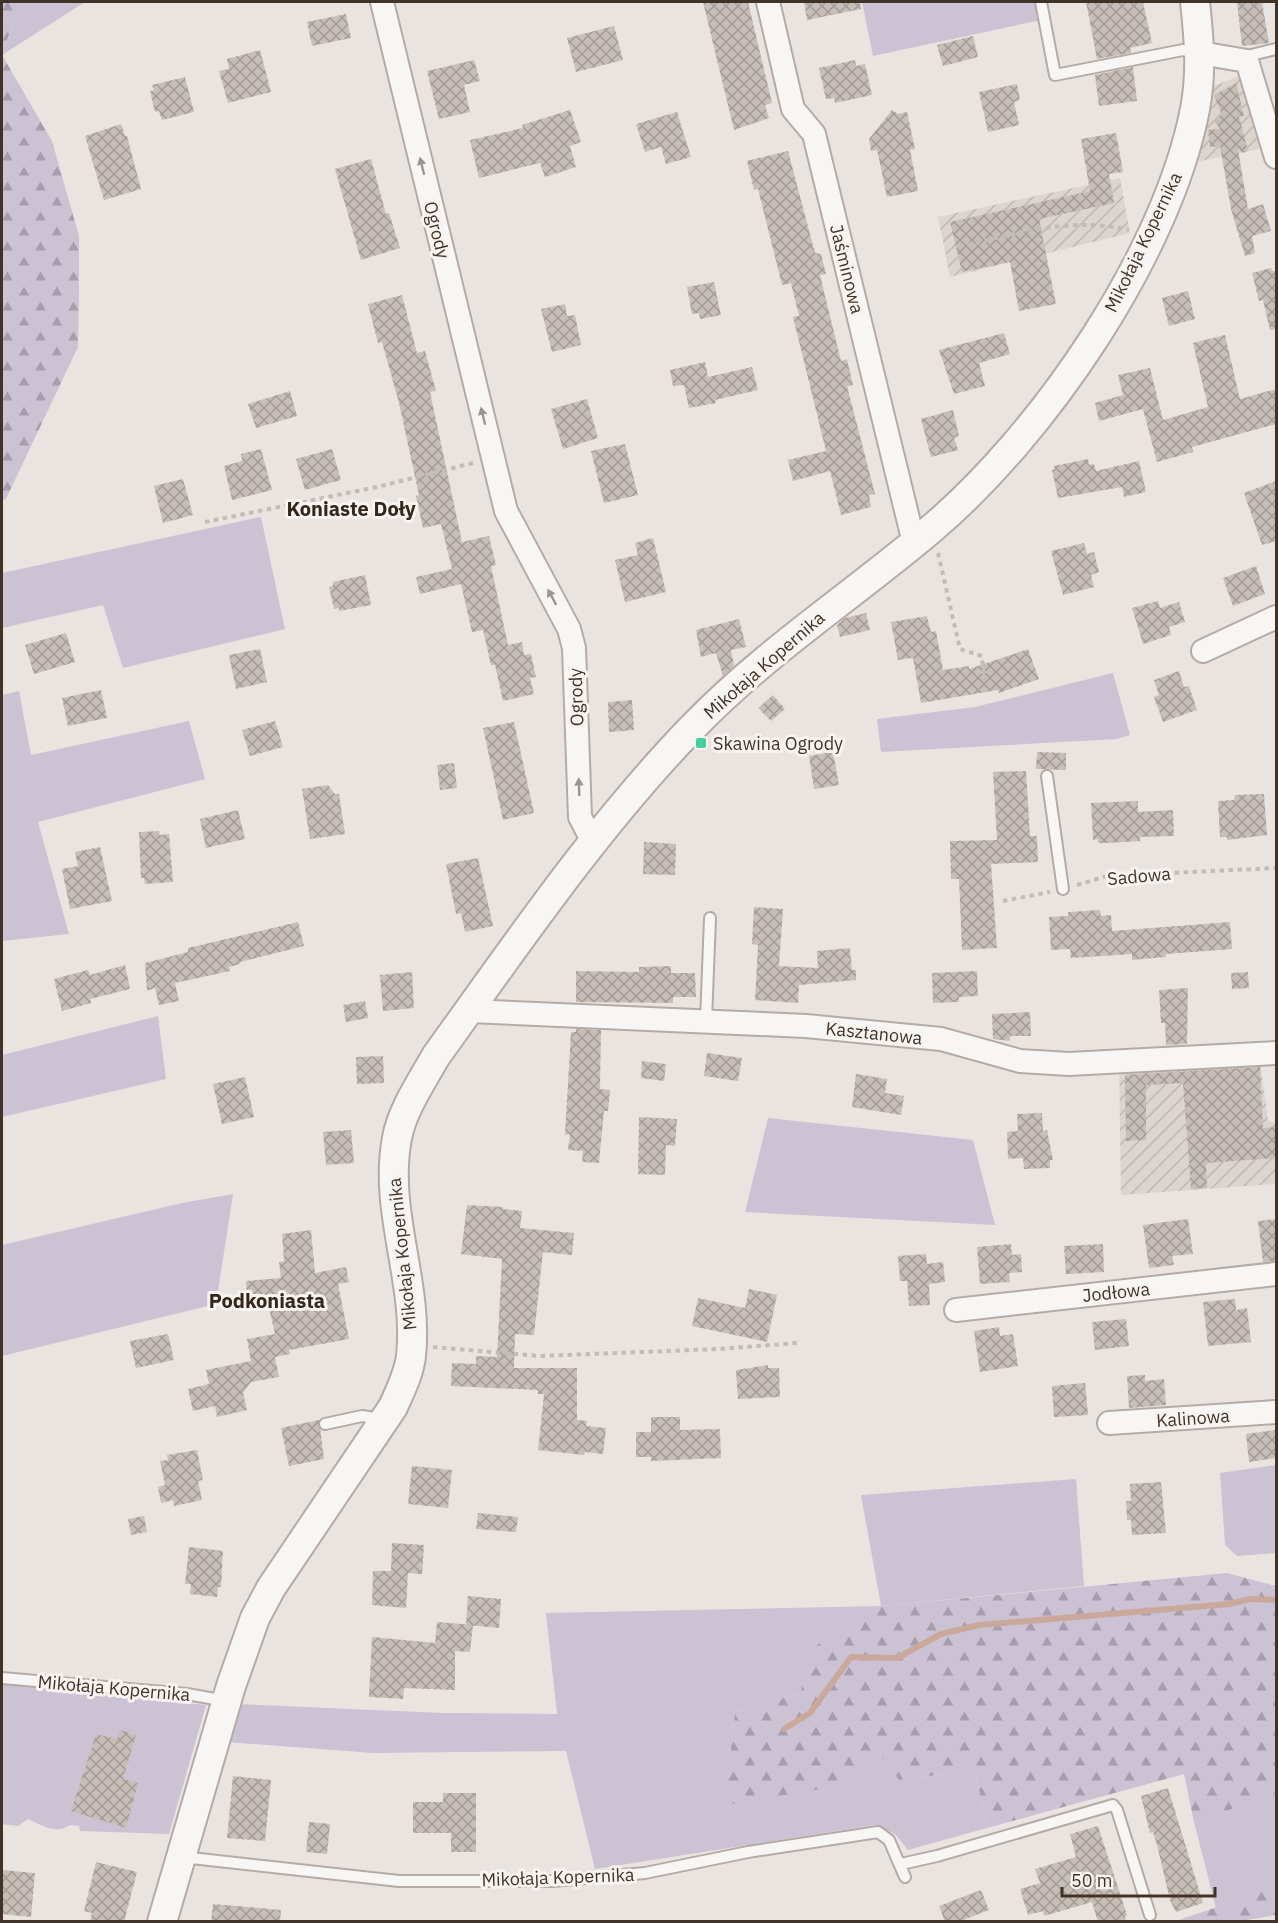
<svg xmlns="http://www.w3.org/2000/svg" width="1278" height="1923" viewBox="0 0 1278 1923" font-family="'IBM Plex Sans',sans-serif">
  <defs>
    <pattern id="industrial-furrows" width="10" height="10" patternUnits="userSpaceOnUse" patternTransform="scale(1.5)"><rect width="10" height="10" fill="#dcd4cf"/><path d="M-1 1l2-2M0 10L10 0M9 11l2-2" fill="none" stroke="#beb6b2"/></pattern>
    <pattern id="forest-firs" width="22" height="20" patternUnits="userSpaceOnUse" patternTransform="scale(1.5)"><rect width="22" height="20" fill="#cbc2d4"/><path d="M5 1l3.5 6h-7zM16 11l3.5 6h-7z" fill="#a69eac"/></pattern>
    <pattern id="building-cross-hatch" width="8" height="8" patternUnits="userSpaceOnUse" patternTransform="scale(1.5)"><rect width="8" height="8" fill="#c7beb8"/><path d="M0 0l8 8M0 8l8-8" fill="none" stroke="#a39b96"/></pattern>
  </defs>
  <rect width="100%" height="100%" fill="#eae4e1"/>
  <g fill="url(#industrial-furrows)">
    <path d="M1239 76 1263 148 1196 162 1209 88Z"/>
    <path d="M1120 178 1130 233 950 277 938 217Z"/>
    <path d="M1260 1060 1268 1121 1276 1123V1184L1121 1195 1119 1064Z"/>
  </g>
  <g fill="#cbc2d4">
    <path d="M20 2H85L2 55Z"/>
    <path d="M862 2H1037L1041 20 873 56Z"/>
    <path d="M261 517 285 629 123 668 103 605 2 628V573Z"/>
    <path d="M1113 673 1130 735 1117 739 881 752 877 719 975 707Z"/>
    <path d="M19 691 31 755 189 721 205 779 38 822 69 934 2 941V695Z"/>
    <path d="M158 1016 166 1079 2 1117V1055Z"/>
    <path d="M768 1118 973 1140 995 1225 745 1212Z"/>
    <path d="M233 1194 216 1304 2 1356V1245L182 1203Z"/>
    <path d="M1276 1465V1553L1237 1556 1225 1545 1220 1473Z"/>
    <path d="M1076 1479 1084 1586 882 1606 801 1693 735 1712 726 1805 873 1746 899 1780 975 1770 987 1828 908 1850 895 1834 875 1825 595 1869 566 1751 373 1753 226 1742 238 1704 442 1713 557 1714 546 1613 881 1606 861 1495Z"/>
    <path d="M2 1683 206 1705 169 1834 80 1831 79 1826 70 1825C56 1835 41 1825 28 1819L18 1826 2 1824Z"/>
    <path d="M1276 1794V1887L1216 1908 1194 1822Z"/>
  </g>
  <g fill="url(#forest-firs)">
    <path d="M2 2H20L2 55 52 141 79 236V294L78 347 6 499 2 500Z"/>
    <path d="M1227 1573 1276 1586V1794L1194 1822 1184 1774 987 1828 975 1770 899 1780 873 1746 851 1784 725 1805 735 1712 801 1693 807 1651 882 1606Z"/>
    <path d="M1276 1887V1915L1241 1921H1176Z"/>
  </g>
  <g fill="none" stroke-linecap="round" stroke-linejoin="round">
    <path stroke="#caa99c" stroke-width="6" d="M784 1729 810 1713 851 1657 897 1658 941 1634 979 1625 1229 1604 1251 1599 1276 1600"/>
  </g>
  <g fill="url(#building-cross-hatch)">
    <path d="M703 2H748L772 103 765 105 769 118 734 130Z"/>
    <path d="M804 2H860L861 9 807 20Z"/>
    <path d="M1086 2H1143L1152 43 1130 48 1131 53 1097 59Z"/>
    <path d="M1237 2H1262L1269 43 1242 46Z"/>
    <path d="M346 14 351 38 312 46 307 22Z"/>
    <path d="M614 26 623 60 576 72 567 38Z"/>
    <path d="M973 36 978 57 943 66 937 45Z"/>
    <path d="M260 50 271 92 228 103 219 71 229 69 227 59Z"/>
    <path d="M474 60 480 81 464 85 470 112 439 119 427 71Z"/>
    <path d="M855 60 856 66 865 64 872 95 835 103 834 98 826 99 819 68Z"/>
    <path d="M1133 67 1137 101 1099 106 1095 75Z"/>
    <path d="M185 77 194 112 162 120 159 111 155 112 150 91 154 90 152 85Z"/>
    <path d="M1236 83 1244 116H1239L1248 151 1243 153 1238 149 1248 209 1263 204 1271 231 1252 236 1255 253 1245 256 1231 209 1220 146 1210 147 1208 130 1220 129 1214 120 1222 115 1214 95Z"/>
    <path d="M1017 84 1020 100 1014 102 1019 125 988 132 979 92Z"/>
    <path d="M570 110 581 142 570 146 576 167 545 177 540 163 479 178 470 140 523 128 522 125Z"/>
    <path d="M892 110 898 114 907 112 915 149 910 150 918 191 887 197 877 150 871 151 869 139Z"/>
    <path d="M677 112 691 157 666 164 661 147 645 152 636 124Z"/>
    <path d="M121 124 125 136H127L141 189 104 200 85 136Z"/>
    <path d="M1116 133 1123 172 1109 174 1114 203 1039 219 1056 304 1019 311 1010 262 962 272 950 222 1090 191 1081 139Z"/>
    <path d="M788 151 815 253 821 254 826 274 820 275 841 361 847 359 853 385 847 386 875 494 869 495 871 507 841 515 830 471 793 481 788 460 826 451 793 317 799 316 791 283 782 285 758 189 754 190 747 161Z"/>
    <path d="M371 159 386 214 389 213 400 248 361 260 335 169Z"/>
    <path d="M1271 268 1272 271 1276 270V329L1270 330 1263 300 1259 301 1252 273Z"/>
    <path d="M714 282 721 315 700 319 699 313 692 314 687 287Z"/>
    <path d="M1188 291 1195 319 1169 326 1162 298Z"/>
    <path d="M402 295 417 353 425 351 436 391 430 392 462 542 489 536 496 565 491 566 508 645 522 642 524 655 531 654 536 677 530 678 534 694 503 701 495 665H491L483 630 472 632 461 584 420 594 416 577 452 569 441 524 423 528 416 496 419 495 399 403 382 342 378 343 368 304Z"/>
    <path d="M565 304 567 316 575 315 581 345 552 352 541 309Z"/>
    <path d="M1004 333 1010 354 979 363 985 386 954 394 939 350Z"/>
    <path d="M1225 335 1240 399 1276 389V424L1192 447 1193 452 1157 462 1143 409 1099 421 1095 403 1123 395 1118 375 1150 368 1163 420 1208 407 1193 343Z"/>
    <path d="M705 362 708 377 752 367 758 390 715 400 716 403 689 408 684 385 673 386 670 370Z"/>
    <path d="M290 391 297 416 256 428 248 404Z"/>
    <path d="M587 399 598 438 563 449 551 409Z"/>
    <path d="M953 410 959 436 954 438 958 450 931 457 921 419Z"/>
    <path d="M625 444 638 495 604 503 591 451Z"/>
    <path d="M261 449 272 490 232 500 224 466 242 461 241 454Z"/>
    <path d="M332 449 341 480 305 490 296 459Z"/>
    <path d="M1088 459 1089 465 1094 464 1096 471 1139 461 1146 492 1124 497 1122 487 1058 498 1052 470 1055 469 1054 466Z"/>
    <path d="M183 479 193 515 163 523 154 486Z"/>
    <path d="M1276 481V541L1262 545 1244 493Z"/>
    <path d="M653 538 666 592 625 602 615 560 638 555 635 543Z"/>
    <path d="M1084 543 1087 554 1094 552 1099 572 1091 575 1094 587 1063 595 1051 551Z"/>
    <path d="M1256 566 1265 594 1233 606 1223 578Z"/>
    <path d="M365 575 371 605 339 611V608L334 609 329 587 333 586V582Z"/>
    <path d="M1158 601 1160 608 1179 602 1185 622 1169 627 1171 635 1143 644 1132 608Z"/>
    <path d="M866 613 870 630 840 637 837 625 845 618Z"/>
    <path d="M927 616 931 632 936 631 943 670 969 666V669L1028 649 1039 679 999 693 998 690 921 703 913 658 898 660 891 622Z"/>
    <path d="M739 619 746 647 731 650 734 666 723 676 716 653 701 657 696 630Z"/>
    <path d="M66 633 75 662 34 674 25 645Z"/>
    <path d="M260 649 267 682 236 689 229 655Z"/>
    <path d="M1179 671 1184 687 1189 686 1197 710 1163 722 1154 697 1159 695 1154 680Z"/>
    <path d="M101 690 107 718 68 726 62 698Z"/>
    <path d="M773 695 785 709 771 721 758 708Z"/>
    <path d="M632 700 634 730 609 732 608 702Z"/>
    <path d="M275 721 283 747 250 756 242 730Z"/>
    <path d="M514 722 534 813 503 820 483 728Z"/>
    <path d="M833 752 839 785 814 789 809 756Z"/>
    <path d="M1037 752 1066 753V770L1036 769Z"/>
    <path d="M454 763 457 788 440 790 437 765Z"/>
    <path d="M1026 771 1030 836H1037L1038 862 991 864 997 948 962 950 959 879H951L950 841 997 840 993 772Z"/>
    <path d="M328 785 335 794H339L345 834 310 839 302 789Z"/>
    <path d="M1264 794 1267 835 1227 840V837H1220L1218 801 1234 800 1235 795Z"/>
    <path d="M1138 801V812L1173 810 1174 836 1140 837V841L1108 843H1098V839L1093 840 1091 803Z"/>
    <path d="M238 810 245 839 206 848 200 819Z"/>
    <path d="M159 831 160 835 169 834 173 882 145 884 144 878H141L139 832Z"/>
    <path d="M644 842 676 844 675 875 643 874Z"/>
    <path d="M100 847 112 901 70 909 62 869 78 866 75 852Z"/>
    <path d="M478 858 493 926 465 932 461 913 456 914 446 864Z"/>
    <path d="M754 907 783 909 779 966 818 968 817 951 850 948 852 970H856V980L799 985 798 1003 755 1000 758 945 752 944Z"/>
    <path d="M1100 910 1101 916 1111 915 1112 931 1230 922 1232 949 1166 954V957L1132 960V954L1071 958 1070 949 1051 950 1049 917 1068 916V912Z"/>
    <path d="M298 922 304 946 240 962V964L229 967 230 971 175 983 179 1001 159 1005 155 988 147 991 145 963 188 952V948Z"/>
    <path d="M125 965 130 989 90 999 91 1003 62 1011 54 979 88 970 90 975Z"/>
    <path d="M671 966V973H695L696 997H673V1003L576 1002V971L639 972V967Z"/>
    <path d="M977 971 978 996 959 997V1002L933 1003 932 973Z"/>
    <path d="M412 972 414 1008 383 1011 380 975Z"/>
    <path d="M1248 972 1249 988 1232 989 1231 973Z"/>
    <path d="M1188 988 1187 1044 1166 1045 1165 1023H1161L1159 990Z"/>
    <path d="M365 1001 368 1018 346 1022 343 1005Z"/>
    <path d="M1030 1012 1031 1036H1010V1041L993 1039 992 1014Z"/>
    <path d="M576 1029 601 1030 600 1089 610 1090 608 1111H604L599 1163 582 1162 583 1151 568 1150 570 1134 565 1135 571 1032H576Z"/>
    <path d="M707 1053 742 1058 738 1081 704 1076Z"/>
    <path d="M383 1056 384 1083 357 1084 356 1057Z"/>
    <path d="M642 1061 666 1064 664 1081 641 1078Z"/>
    <path d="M1260 1067 1263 1128 1276 1127V1158L1206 1163 1207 1188 1191 1189 1183 1083 1146 1085V1140L1126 1141 1125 1075Z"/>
    <path d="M856 1074 887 1079 885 1093 904 1096 901 1115 852 1107Z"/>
    <path d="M245 1077 254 1117 222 1124 213 1084Z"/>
    <path d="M1042 1113 1043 1131 1047 1130 1053 1160H1050V1168L1024 1169 1023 1158 1008 1159 1007 1132 1018 1131 1017 1114Z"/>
    <path d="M639 1117 677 1119 675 1146 666 1145 665 1175 638 1174Z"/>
    <path d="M351 1130 354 1163 326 1165 323 1132Z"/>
    <path d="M467 1205 503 1207V1209L522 1211 520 1228 574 1233 572 1255 543 1252 534 1335 515 1334 514 1368H577V1420L587 1421 586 1426 606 1428 603 1454 585 1452 584 1455 538 1450 544 1394H538V1390L451 1386 452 1363 476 1364V1356L497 1357 502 1259 461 1254Z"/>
    <path d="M1188 1219 1193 1254 1172 1256 1174 1265 1149 1268 1143 1225Z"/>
    <path d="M1276 1219V1261L1263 1262 1258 1221Z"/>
    <path d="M311 1230 315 1273 346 1267 349 1282 338 1284 349 1339 289 1350 290 1354 275 1357 279 1377 251 1382 243 1393 247 1410 217 1417 215 1406 193 1411 188 1389 209 1384 206 1370 251 1361 247 1339 275 1334 266 1295 247 1297 246 1281 281 1278 279 1262 284 1261 282 1234Z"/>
    <path d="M1011 1244 1012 1255 1021 1254 1022 1272 1009 1273 1010 1282 980 1284 977 1247Z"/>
    <path d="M1103 1244 1104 1272 1066 1274 1064 1246Z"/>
    <path d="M926 1254 927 1264 943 1262 945 1282 929 1284 930 1305 909 1306 907 1281H900L898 1256Z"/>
    <path d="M749 1289 777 1295 767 1342 692 1326 698 1298 745 1308Z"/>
    <path d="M1235 1299 1236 1310 1247 1308 1251 1342 1208 1346 1203 1302Z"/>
    <path d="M1126 1319 1129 1346 1095 1350 1092 1322Z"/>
    <path d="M999 1327 1000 1336 1013 1334 1018 1366 980 1372 974 1331Z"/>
    <path d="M168 1334 174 1360 136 1368 130 1341Z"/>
    <path d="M768 1365V1368H779L780 1397 738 1399 736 1370Z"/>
    <path d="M1145 1375V1381L1164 1379 1166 1405 1129 1408 1127 1376Z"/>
    <path d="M1085 1383 1088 1415 1054 1417 1052 1386Z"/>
    <path d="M651 1417H680V1430L720 1429 721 1458 651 1461V1457H636V1432H651Z"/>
    <path d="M319 1420 324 1459 289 1466 281 1428Z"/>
    <path d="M1276 1430V1458L1249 1462 1246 1434Z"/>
    <path d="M197 1450 203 1480 198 1481 202 1500 174 1506 173 1500 161 1503 158 1487 165 1485 160 1461 168 1460 167 1455Z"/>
    <path d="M412 1466 452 1470 448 1508 408 1504Z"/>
    <path d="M1161 1482 1166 1533 1132 1535 1131 1520H1127L1126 1501H1131L1130 1484Z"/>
    <path d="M478 1513 518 1517 516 1532 476 1529Z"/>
    <path d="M144 1516 147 1532 131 1535 128 1519Z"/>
    <path d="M392 1543 424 1545 422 1574 408 1573 406 1608 372 1605 373 1571H391Z"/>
    <path d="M189 1547 223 1551 221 1587H218L217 1597 190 1594 191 1584H185Z"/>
    <path d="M468 1596 501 1599 499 1628 466 1625Z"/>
    <path d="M437 1622 473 1625 470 1652 455 1651V1690L404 1688 403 1699 369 1697 372 1637 435 1643Z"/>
    <path d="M120 1730 136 1735 123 1779 138 1783 126 1828 71 1811 96 1734 117 1739Z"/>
    <path d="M233 1776 271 1780 265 1841 227 1838Z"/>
    <path d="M1168 1788 1203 1903 1176 1912 1170 1900 1157 1845 1153 1832 1150 1833 1141 1796Z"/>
    <path d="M443 1793H476V1852H451V1833H413V1802H443Z"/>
    <path d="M309 1822 330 1824 327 1854 306 1852Z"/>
    <path d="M1098 1826 1127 1915 1125 1916 1126 1922H1098L1092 1902 1044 1916 1043 1911 1028 1915 1020 1889 1040 1883 1035 1869 1076 1857 1070 1834Z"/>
    <path d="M96 1862 137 1872 124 1922H90L92 1913 84 1911Z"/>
    <path d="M2 1870 35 1873 31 1917 2 1914Z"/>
    <path d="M981 1890 989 1910 958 1922H945L939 1906Z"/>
    <path d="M213 1904 281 1910 280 1922H211Z"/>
  </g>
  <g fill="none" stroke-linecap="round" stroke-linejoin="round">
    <g stroke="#b4aba6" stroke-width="14">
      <g id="service">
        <path d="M1041 2 1055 75 1183 50 1197 53"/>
        <path d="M1243 57 1276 49"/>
        <path d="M1047 776 1063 889"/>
        <path d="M706 1021 710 918"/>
        <path d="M325 1424 362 1416 381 1419"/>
        <path d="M2 1678 187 1694 226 1701"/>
        <path d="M182 1857 399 1881H553L645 1873 748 1852 878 1832 889 1840 905 1877"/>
        <path d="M901 1864 937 1856 1113 1805 1117 1810 1150 1915"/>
      </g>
    </g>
    <g stroke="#b4aba6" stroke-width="26">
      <g id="minor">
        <path d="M382 2 506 511 569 629 574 648 580 817 593 842"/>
        <path d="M768 2 793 109 814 134 914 543"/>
        <path d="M1200 53 1247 61 1276 157"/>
        <path d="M1203 651 1276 617"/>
        <path d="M469 1011 806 1026 941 1039 1020 1061 1069 1064 1276 1053"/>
        <path d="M956 1310 1276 1274"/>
        <path d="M1109 1423 1276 1412"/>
      </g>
    </g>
    <g stroke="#b4aba6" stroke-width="32">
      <path id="tertiary" d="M162 1922 231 1686 255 1618 271 1588 393 1407C400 1391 409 1374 411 1356 419 1283 383 1211 397 1138 402 1110 422 1081 436 1056 516 945 597 826 692 728 764 653 852 596 930 530 1043 435 1167 254 1195 109 1202 72 1199 38 1195 2"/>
    </g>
    <g stroke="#c1bcb7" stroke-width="4" stroke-dasharray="4.5 4.5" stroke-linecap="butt">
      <path d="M967 245C1021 232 1073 217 1129 230"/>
      <path d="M205 522 377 487 473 463"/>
      <path d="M938 553 960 649 982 656 984 681"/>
      <path d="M1077 885 1107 876 1276 868"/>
      <path d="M1003 901 1050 892"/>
      <path d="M433 1347 540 1356 719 1349 797 1343"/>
    </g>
    <use href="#service" stroke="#f8f6f4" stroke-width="10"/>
    <use href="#minor" stroke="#f8f6f4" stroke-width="22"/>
    <use href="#tertiary" stroke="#f8f6f4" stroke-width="28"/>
  </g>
  <defs><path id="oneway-solid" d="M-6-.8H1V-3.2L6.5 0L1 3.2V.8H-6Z" transform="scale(1.5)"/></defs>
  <g fill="#9d948e">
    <use href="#oneway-solid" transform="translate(422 166) rotate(-104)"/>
    <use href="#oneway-solid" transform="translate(483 416) rotate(-104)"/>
    <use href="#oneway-solid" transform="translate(552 597) rotate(-118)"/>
    <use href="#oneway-solid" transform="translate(579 787) rotate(-92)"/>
  </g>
  <rect fill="#45d09c" stroke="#f7f3f1" stroke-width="2" x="695" y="737" width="12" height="12" rx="3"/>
  <g text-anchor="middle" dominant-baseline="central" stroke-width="6" stroke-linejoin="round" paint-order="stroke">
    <g font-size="18" fill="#423329" stroke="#f7f3f1">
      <text transform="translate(437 230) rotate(76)">Ogrody</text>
      <text transform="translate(1143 242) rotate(-64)">Mikołaja Kopernika</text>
      <text transform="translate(847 269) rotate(76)">Jaśminowa</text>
      <text transform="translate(764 665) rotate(-41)">Mikołaja Kopernika</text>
      <text transform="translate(576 697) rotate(-92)">Ogrody</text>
      <text transform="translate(1139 876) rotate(-5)">Sadowa</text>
      <text transform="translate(874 1033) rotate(6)">Kasztanowa</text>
      <text transform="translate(402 1254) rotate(-96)">Mikołaja Kopernika</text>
      <text transform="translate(1116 1292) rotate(-6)">Jodłowa</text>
      <text transform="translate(1193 1418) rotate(-4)">Kalinowa</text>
      <text transform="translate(114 1688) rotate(5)">Mikołaja Kopernika</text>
      <text transform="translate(558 1877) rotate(-2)">Mikołaja Kopernika</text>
    </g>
    <g font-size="18" fill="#423329" stroke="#f7f3f1" text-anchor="start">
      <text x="713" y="743">Skawina Ogrody</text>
    </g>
    <g font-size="20" font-weight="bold" fill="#33261b" stroke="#f7f3f1">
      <text x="351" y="508">Koniaste Doły</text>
      <text x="267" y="1300">Podkoniasta</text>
    </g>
  </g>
  <rect width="1278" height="1923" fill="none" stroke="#423329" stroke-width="6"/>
  <path d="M1062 1887v9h153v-9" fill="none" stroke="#423329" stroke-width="3"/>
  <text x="1071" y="1887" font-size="18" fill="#423329" stroke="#f7f3f1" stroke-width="4.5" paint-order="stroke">50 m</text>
</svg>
